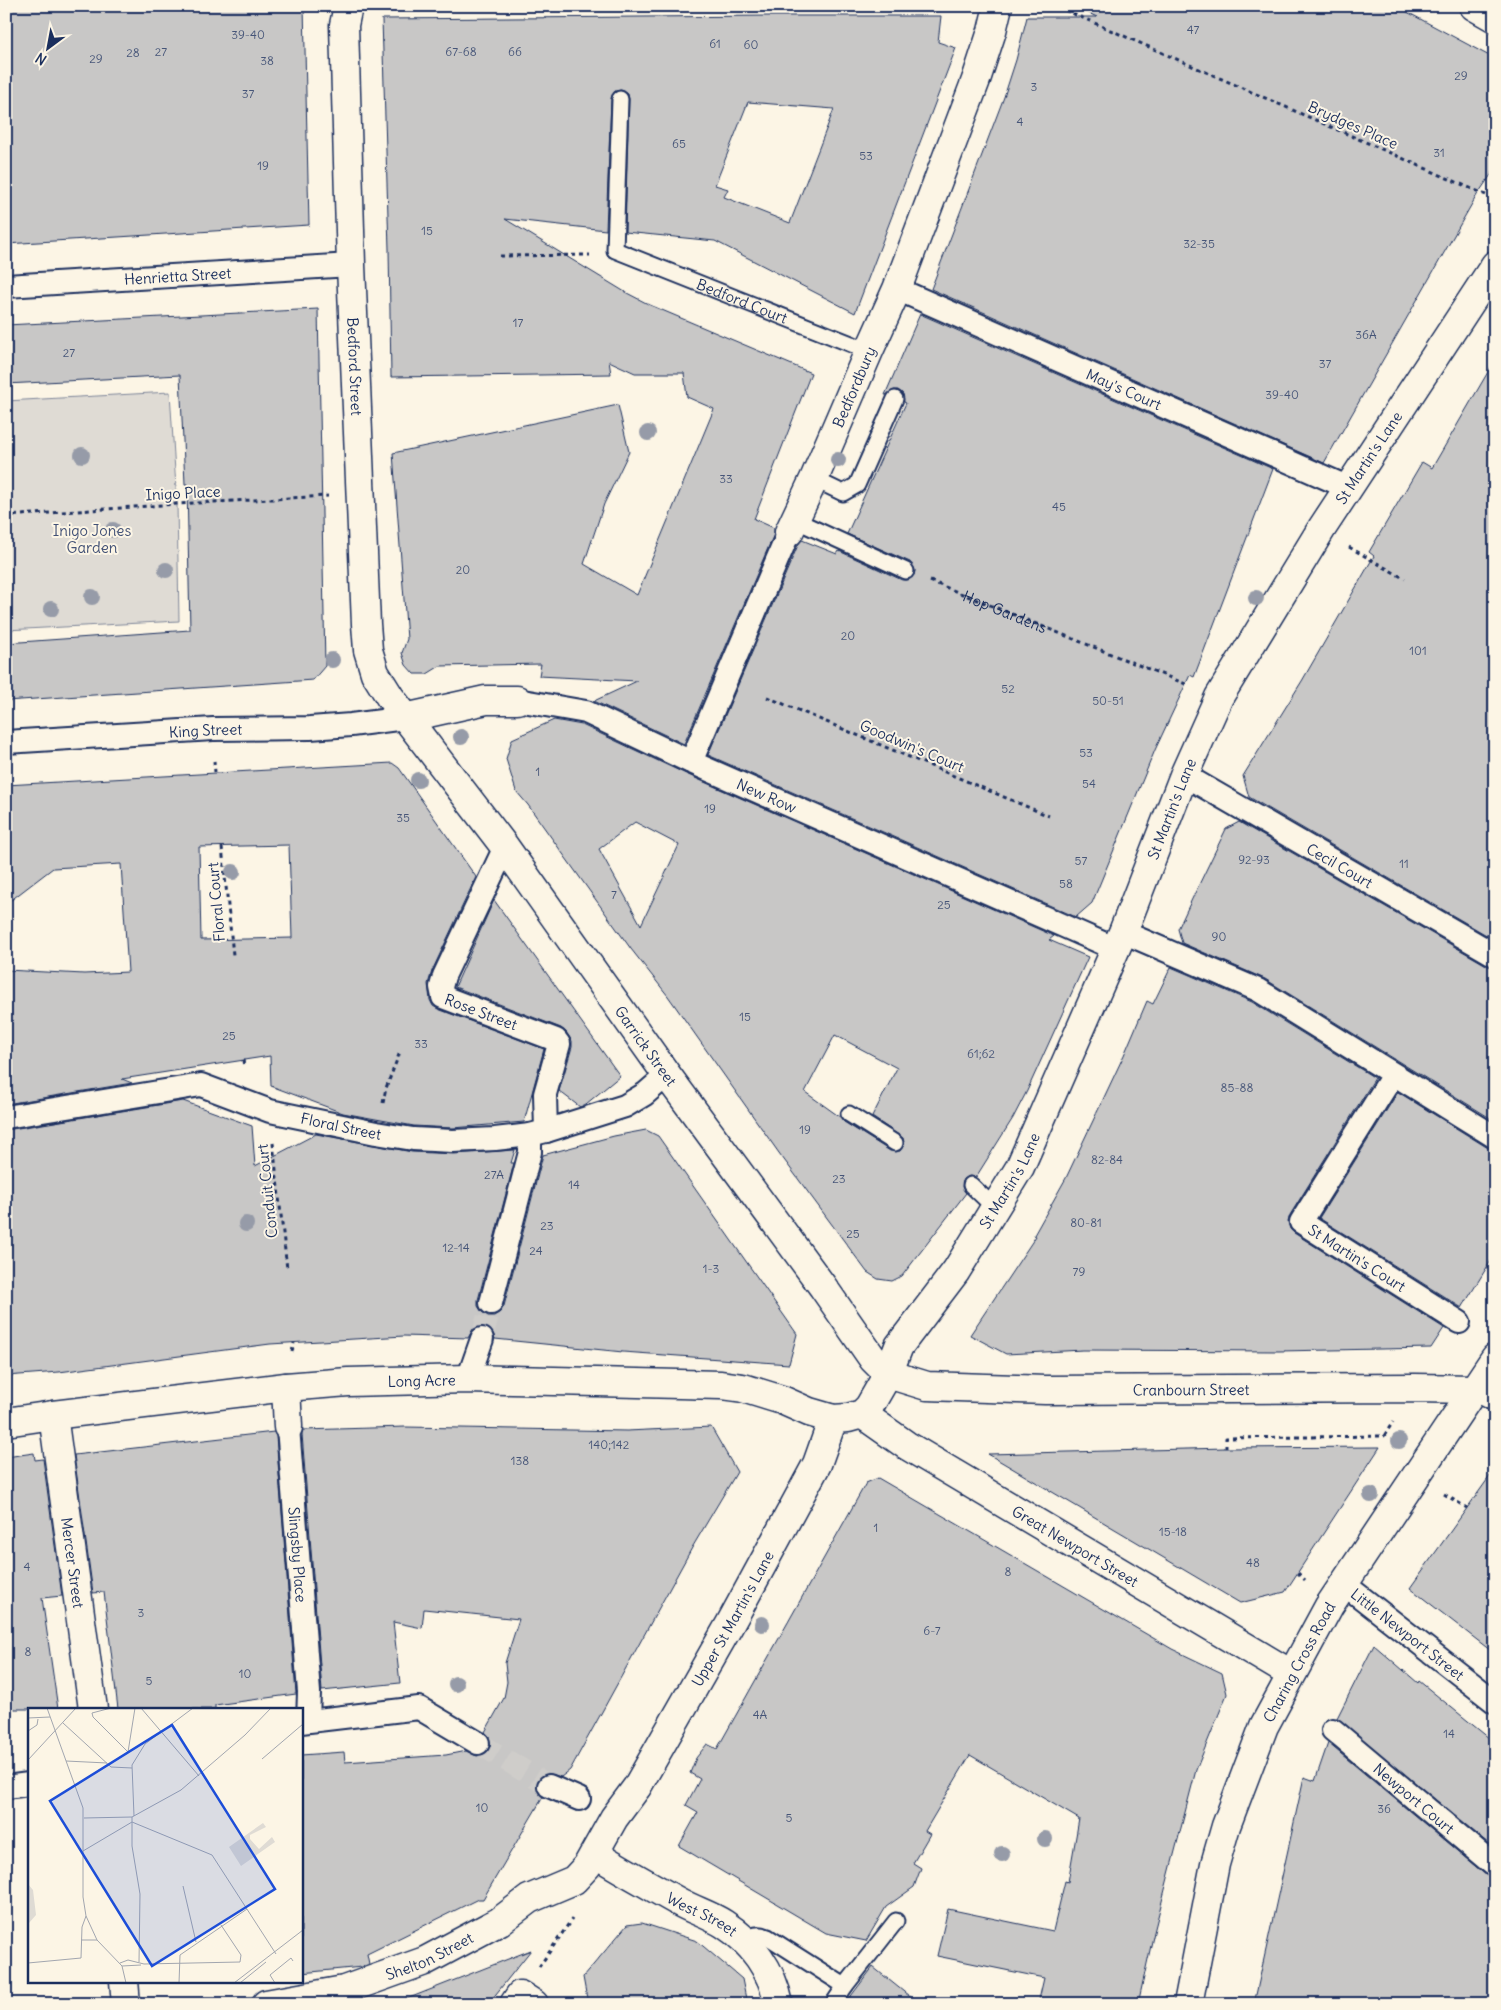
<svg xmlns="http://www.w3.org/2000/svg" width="1501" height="2010" viewBox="0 0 1501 2010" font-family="Delius,sans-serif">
  <rect width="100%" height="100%" fill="#fcf5e5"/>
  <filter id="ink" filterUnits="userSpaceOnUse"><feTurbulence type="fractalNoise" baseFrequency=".02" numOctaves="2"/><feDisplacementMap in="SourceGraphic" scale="10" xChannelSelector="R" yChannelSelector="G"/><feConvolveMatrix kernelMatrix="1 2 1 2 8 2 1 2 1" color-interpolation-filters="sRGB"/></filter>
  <g filter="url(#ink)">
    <path fill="#dfdbd4" stroke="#7d8599" d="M170 392 177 504 179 621 6 630V401Z"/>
    <g fill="#c8c7c6" stroke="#1b2f5e" fill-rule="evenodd">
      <path d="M6 6H304L309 225 6 244Z"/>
      <path d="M1073 6H1396L1495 59V169L1477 195 1324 463 931 289 1004 97 1016 60 1027 17H1097Z"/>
      <path d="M775 16H941L938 42 956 48 855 313 715 241 625 232 629 99 628 94 621 90 615 91 611 99 606 230 505 219 625 292 650 305 811 373 754 519 774 528V534L684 744 594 701 637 681 539 676 541 664 440 666 427 674H414L406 665 402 653 407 639 393 453 618 405 629 452 604 504 584 564 637 595 714 409 687 397 684 373H635L609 361 611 374 391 377 389 249 382 19ZM748 102 834 109 790 223 724 197 728 189 715 185Z"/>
      <path d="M318 309 325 666 313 680 6 701V643L190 630 187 484H185L180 375 6 384V325Z"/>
      <path d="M920 314 1273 469 1194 677 1190 675 1155 750 1092 903 1076 917 708 755 798 545 802 540 837 554 839 551 902 580H907L914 575 915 570 910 562 847 534 906 403 904 402 903 394 898 390H894L886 395H885Z"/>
      <path d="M1495 360V940L1249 797 1243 776 1302 681 1374 556 1369 552 1422 462 1432 468Z"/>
      <path d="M554 720 582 725 686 774 1054 936 1049 940 1088 957 1027 1091 1013 1118 976 1177 969 1176 964 1179 962 1187 966 1193 902 1276 892 1281 878 1279 867 1272 779 1153 668 996 631 949 528 805 516 791 506 759 512 739ZM635 822 679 845 641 925 599 849ZM835 1035 897 1068 872 1117 903 1138 904 1144 900 1151H890L844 1122 840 1117 805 1092Z"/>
      <path d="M392 763 399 768 476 877 432 971 428 984 430 1000 433 1006 438 1009 544 1049 524 1122 453 1128 414 1126 343 1113 271 1086 270 1056 122 1079 132 1083 6 1104V970L84 974 128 972 121 864 53 868 6 904V785ZM289 845 292 938 201 940 199 847Z"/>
      <path d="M1239 822 1488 966 1495 968V1121L1265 979 1182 943 1178 929 1193 897 1226 829Z"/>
      <path d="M494 900 620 1076 586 1104 580 1107 559 1091 572 1047V1041L566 1032 561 1028 455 987Z"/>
      <path d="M1171 967 1252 1002 1375 1078 1290 1215 1288 1222 1290 1229 1294 1233 1444 1328 1431 1348 1279 1351 1083 1350 1006 1354 970 1335 1036 1236 1034 1235 1066 1178 1124 1055 1147 1001 1153 1004Z"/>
      <path d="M1398 1092 1488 1148 1495 1150V1254L1462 1308 1319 1218Z"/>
      <path d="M183 1101 252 1126 255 1166 316 1134 412 1152 454 1154 515 1150 511 1163H514L478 1300V1306L482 1312 488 1316H494L500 1312 504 1306 543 1155 614 1136 646 1130 658 1136 797 1334 789 1364 623 1352 495 1339 492 1330 486 1327 480 1326 473 1329 468 1338 404 1336 270 1344 59 1372 6 1376V1130Z"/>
      <path d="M405 1427 627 1431 711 1427 737 1472 693 1546 570 1770 561 1777 547 1773 541 1776 537 1780 536 1788 543 1797 483 1899H478L367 1954 369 1964 362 1967 301 1973V1755L344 1752 345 1762 446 1755 466 1751 477 1756 485 1754 489 1749 491 1743 489 1736 485 1732 504 1698 507 1682 505 1663 519 1619 424 1609 422 1628 393 1622 400 1683 322 1691 302 1434 303 1430Z"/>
      <path d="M274 1432 276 1436 296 1694 215 1705V1709H118L104 1592 93 1593 74 1455Z"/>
      <path d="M1380 1447 1285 1592 1240 1603 988 1454 1226 1448Z"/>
      <path d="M34 1453 35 1460 43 1459 62 1596 42 1598 58 1709H6V1457Z"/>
      <path d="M1495 1469V1654L1410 1588Z"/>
      <path d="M878 1478 1172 1649 1222 1673 1227 1694 1196 1770 1154 1932 1138 2004H1038L1044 1978 937 1956 948 1909 1053 1931 1065 1881 1068 1882 1079 1819 970 1755 925 1831 930 1834 913 1863 921 1868 914 1887 886 1907 866 1941 826 1933 679 1846 698 1812 686 1805 700 1779 690 1773 696 1758 707 1744 717 1749 866 1483Z"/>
      <path d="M1374 1645 1418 1683 1419 1681 1495 1743V1849L1337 1718Z"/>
      <path d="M1328 1743 1487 1876 1495 1879V2004H1254L1304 1777 1315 1781Z"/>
      <path d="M642 1923 697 1941 742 1979 747 2004H674L671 2002 665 2004H588L583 1977 627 1925Z"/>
      <path d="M531 1950 488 2004H399V2002Z"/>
      <path d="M873 1967 919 2004H845Z"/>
    </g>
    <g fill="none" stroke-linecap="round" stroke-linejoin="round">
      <g stroke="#cfcdca" stroke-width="22" stroke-dasharray="22 11" stroke-linecap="butt">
        <path d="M482 1339 491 1303"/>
        <path d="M478 1743 549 1786"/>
      </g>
      <g stroke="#1b2f5e" stroke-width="19">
        <g id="service">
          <path id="s2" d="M620 99 615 250 869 351"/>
          <path d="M814 479 843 493 857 485 895 399"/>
          <path d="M795 520 906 571"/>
          <path d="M849 1114 895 1143"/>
          <path d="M971 1185 995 1208"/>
          <path d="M746 1941C753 1934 759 1933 768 1937L845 1986 833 2004"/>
          <path d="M845 1986 896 1921"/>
        </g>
      </g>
      <g stroke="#1b2f5e" stroke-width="26">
        <g id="pedestrian">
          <path id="s3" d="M6 286 351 265"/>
          <path id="s4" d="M897 289 1349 488"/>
          <path id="s5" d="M517 700 586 712 691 762 1116 949"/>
          <path id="s6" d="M6 742 213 729 310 728 351 725 405 718"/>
          <path d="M691 762 789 532"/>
          <path id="s7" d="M1184 775 1495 955"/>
          <path id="s8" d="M505 847 444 976 441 987 443 997 556 1040 559 1044 545 1094 546 1131"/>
          <path d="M1123 932 1258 990 1495 1137"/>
          <path id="s9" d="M1393 1075 1301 1222 1459 1322"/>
          <path id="s10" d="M6 1117 201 1085 270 1111 376 1133 413 1139 453 1141 495 1139 530 1135 546 1131 625 1106 645 1094 667 1075"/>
          <path d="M491 1303 530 1152V1135"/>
          <path d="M468 1379 482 1339"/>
          <path d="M1474 1389 1495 1400"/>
          <path id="s11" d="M288 1427 309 1692 308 1720"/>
          <path id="s12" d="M1344 1584 1495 1702"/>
          <path d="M301 1722 419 1708 478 1743"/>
          <path id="s13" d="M1333 1730 1495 1866"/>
          <path d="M549 1786 579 1799"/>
          <path d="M6 1787 29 1784"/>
        </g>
      </g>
      <g stroke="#1b2f5e" stroke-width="31">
        <g id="minor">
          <path id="s14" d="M348 6 344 25 351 265 366 624 368 650 375 673 390 697 505 847 667 1075 823 1287 873 1359 888 1374"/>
          <path d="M1474 6 1495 18"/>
          <path id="s15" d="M789 532 814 479 869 351 897 289 976 80 992 31 998 6"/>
          <path d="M405 718 486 700H517"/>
          <path d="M286 1387 288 1427"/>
          <path id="s16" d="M862 1414 906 1445 1291 1674"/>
          <path id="s17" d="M53 1415 93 1709"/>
          <path id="s18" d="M596 1854C623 1871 651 1886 679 1902 693 1910 710 1915 724 1924 752 1942 772 1970 779 2004"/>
          <path d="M124 1981 126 2004"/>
          <path d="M514 2004 520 1995 534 2004"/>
        </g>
      </g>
      <g stroke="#1b2f5e" stroke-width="31">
        <g id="tertiary">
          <path id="s19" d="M266 2004 344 1990 425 1961 500 1921 529 1899 574 1880 587 1866 614 1818 637 1787 730 1624 817 1464 833 1419"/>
        </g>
      </g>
      <g stroke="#1b2f5e" stroke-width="31">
        <g id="secondary">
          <path id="s20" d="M888 1374 927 1386 1045 1390 1415 1388 1474 1389"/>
          <path id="s21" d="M6 1422 53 1415 286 1387 348 1382 468 1379 721 1385 743 1388 782 1400 809 1412 833 1419 848 1418 862 1414 869 1407 888 1374 899 1346 956 1271 1020 1167 1123 932 1184 775 1219 697 1322 528 1495 265"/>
        </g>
      </g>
      <g stroke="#1b2f5e" stroke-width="31">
        <g id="primary">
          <path id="s22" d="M1188 2004 1215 1864 1226 1826 1264 1726 1329 1606 1495 1358"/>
        </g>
      </g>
      <g stroke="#1b2f5e" stroke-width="3" stroke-dasharray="4 4" stroke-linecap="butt">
        <path d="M1058 7 1486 195"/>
        <path d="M500 256 590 255"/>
        <path d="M6 516 177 504 328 496"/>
        <path d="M1349 547 1405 579"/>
        <path id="s1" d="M930 581 1188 685"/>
        <path d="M767 697 1049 816"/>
        <path d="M214 761 215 772"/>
        <path d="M222 847 233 955"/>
        <path d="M243 1060 244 1067"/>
        <path d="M383 1103 386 1088 400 1052"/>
        <path d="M273 1143 287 1269"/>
        <path d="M292 1352 294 1343"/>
        <path d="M1226 1448V1438L1384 1436 1393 1422"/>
        <path d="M1444 1494 1467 1508"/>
        <path d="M1298 1573 1305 1580"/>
        <path d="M539 1967 572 1919"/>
      </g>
      <use href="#service" stroke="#fcf5e5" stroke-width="15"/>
      <use href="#pedestrian" stroke="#fcf5e5" stroke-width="22"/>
      <use href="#minor" stroke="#fcf5e5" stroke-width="28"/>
      <use href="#tertiary" stroke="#fcf5e5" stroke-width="28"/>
      <use href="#secondary" stroke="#fcf5e5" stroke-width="28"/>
      <use href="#primary" stroke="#fcf5e5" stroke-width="28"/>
    </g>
    <g fill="#969ba8">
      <circle cx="648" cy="433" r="8"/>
      <circle cx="82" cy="455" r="8"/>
      <circle cx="838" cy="460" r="8"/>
      <circle cx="113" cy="530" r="8"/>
      <circle cx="166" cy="570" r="8"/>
      <circle cx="92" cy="597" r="8"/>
      <circle cx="1256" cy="598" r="8"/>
      <circle cx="51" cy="609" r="8"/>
      <circle cx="332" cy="660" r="8"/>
      <circle cx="461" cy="737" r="8"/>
      <circle cx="418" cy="780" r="8"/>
      <circle cx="233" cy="872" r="8"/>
      <circle cx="246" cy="1224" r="8"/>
      <circle cx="1399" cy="1441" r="8"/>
      <circle cx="1371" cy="1495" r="8"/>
      <circle cx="762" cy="1624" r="8"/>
      <circle cx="456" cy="1684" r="8"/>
      <circle cx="1045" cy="1839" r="8"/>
      <circle cx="1002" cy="1854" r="8"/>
    </g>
  </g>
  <g text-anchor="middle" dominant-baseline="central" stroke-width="4" stroke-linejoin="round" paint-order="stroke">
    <g font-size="12" fill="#465578">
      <text x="1193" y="29">47</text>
      <text x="248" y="34">39-40</text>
      <text x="715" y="43">61</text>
      <text x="751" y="44">60</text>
      <text x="161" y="51">27</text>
      <text x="461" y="51">67-68</text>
      <text x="515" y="51">66</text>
      <text x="133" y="52">28</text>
      <text x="96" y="58">29</text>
      <text x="267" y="60">38</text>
      <text x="1461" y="75">29</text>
      <text x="1034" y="86">3</text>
      <text x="248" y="93">37</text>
      <text x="1020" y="121">4</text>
      <text x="679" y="143">65</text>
      <text x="1439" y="152">31</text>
      <text x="866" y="155">53</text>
      <text x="263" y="165">19</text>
      <text x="427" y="230">15</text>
      <text x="1199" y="243">32-35</text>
      <text x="518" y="322">17</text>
      <text x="1366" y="334">36A</text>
      <text x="69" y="352">27</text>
      <text x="1325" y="363">37</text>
      <text x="1282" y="394">39-40</text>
      <text x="726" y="478">33</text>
      <text x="1059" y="506">45</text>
      <text x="463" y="569">20</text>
      <text x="848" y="635">20</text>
      <text x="1418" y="650">101</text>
      <text x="1008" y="688">52</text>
      <text x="1108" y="700">50-51</text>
      <text x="1086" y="752">53</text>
      <text x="538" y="771">1</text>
      <text x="1089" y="783">54</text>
      <text x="710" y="808">19</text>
      <text x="403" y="817">35</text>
      <text x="1254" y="859">92-93</text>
      <text x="1081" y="860">57</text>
      <text x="1404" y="863">11</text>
      <text x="1066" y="883">58</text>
      <text x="614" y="894">7</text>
      <text x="944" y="904">25</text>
      <text x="1219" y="936">90</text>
      <text x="745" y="1016">15</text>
      <text x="229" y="1035">25</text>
      <text x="421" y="1043">33</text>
      <text x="981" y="1053">61;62</text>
      <text x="1237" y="1087">85-88</text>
      <text x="805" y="1129">19</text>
      <text x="1107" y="1159">82-84</text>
      <text x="494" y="1174">27A</text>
      <text x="839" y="1178">23</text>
      <text x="574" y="1184">14</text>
      <text x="1086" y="1222">80-81</text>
      <text x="547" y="1225">23</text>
      <text x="853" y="1233">25</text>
      <text x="456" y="1247">12-14</text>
      <text x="536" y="1250">24</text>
      <text x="711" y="1268">1-3</text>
      <text x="1079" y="1271">79</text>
      <text x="609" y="1444">140;142</text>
      <text x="520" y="1460">138</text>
      <text x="876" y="1527">1</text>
      <text x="1173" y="1531">15-18</text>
      <text x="1253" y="1562">48</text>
      <text x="27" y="1566">4</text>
      <text x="1008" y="1571">8</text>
      <text x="141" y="1612">3</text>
      <text x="932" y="1630">6-7</text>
      <text x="28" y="1651">8</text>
      <text x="245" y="1673">10</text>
      <text x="149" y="1680">5</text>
      <text x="760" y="1714">4A</text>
      <text x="1449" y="1733">14</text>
      <text x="482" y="1807">10</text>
      <text x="1384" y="1808">36</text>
      <text x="789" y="1817">5</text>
    </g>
    <g font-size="15" fill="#1b2f5e" stroke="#fcf5e5">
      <text transform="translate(1353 125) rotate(24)">Brydges Place</text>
      <text stroke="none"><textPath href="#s3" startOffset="172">Henrietta Street</textPath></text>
      <text stroke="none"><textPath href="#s2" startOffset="288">Bedford Court</textPath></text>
      <text stroke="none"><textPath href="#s14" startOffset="361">Bedford Street</textPath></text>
      <text stroke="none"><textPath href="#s15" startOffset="159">Bedfordbury</textPath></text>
      <text stroke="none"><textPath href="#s4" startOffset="248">May's Court</textPath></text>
      <text stroke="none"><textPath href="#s21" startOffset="1952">St Martin's Lane</textPath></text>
      <text transform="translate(183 493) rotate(-3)">Inigo Place</text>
      <text stroke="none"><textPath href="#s1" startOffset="81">Hop Gardens</textPath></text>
      <text stroke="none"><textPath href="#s6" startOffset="200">King Street</textPath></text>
      <text transform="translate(912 746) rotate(23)">Goodwin's Court</text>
      <text stroke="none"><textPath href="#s5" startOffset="269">New Row</textPath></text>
      <text stroke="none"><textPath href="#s21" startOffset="1548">St Martin's Lane</textPath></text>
      <text stroke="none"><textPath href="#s7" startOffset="180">Cecil Court</textPath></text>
      <text transform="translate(216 902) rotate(-95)">Floral Court</text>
      <text stroke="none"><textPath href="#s8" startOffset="205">Rose Street</textPath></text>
      <text stroke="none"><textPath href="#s14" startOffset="1130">Garrick Street</textPath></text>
      <text stroke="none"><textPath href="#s10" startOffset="344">Floral Street</textPath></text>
      <text stroke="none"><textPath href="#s21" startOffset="1142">St Martin's Lane</textPath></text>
      <text transform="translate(267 1191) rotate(-96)">Conduit Court</text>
      <text stroke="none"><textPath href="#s9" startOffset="240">St Martin's Court</textPath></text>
      <text stroke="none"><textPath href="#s21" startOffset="418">Long Acre</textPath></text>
      <text stroke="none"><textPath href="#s20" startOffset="305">Cranbourn Street</textPath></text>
      <text stroke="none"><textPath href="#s16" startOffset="251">Great Newport Street</textPath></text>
      <text stroke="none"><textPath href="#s11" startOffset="128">Slingsby Place</textPath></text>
      <text stroke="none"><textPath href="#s17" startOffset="149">Mercer Street</textPath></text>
      <text stroke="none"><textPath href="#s19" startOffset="642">Upper St Martin's Lane</textPath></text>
      <text stroke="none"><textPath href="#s12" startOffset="81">Little Newport Street</textPath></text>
      <text stroke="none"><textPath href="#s22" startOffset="362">Charing Cross Road</textPath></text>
      <text stroke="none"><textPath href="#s13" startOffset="106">Newport Court</textPath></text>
      <text stroke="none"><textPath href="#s18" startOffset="122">West Street</textPath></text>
      <text stroke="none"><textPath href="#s19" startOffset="171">Shelton Street</textPath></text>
    </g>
    <g font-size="15" fill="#425176" stroke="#fcf5e5">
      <text x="92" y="530">Inigo Jones<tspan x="92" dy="17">Garden</tspan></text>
    </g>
  </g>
  <g transform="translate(28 1708)">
    <rect width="275" height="275" fill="#fcf5e5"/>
    <path d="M235 115 238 119 222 127V131L231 141 244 129 247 134 213 158 201 139ZM0 176 5 182 8 207 1 215Z" fill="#dfdbd4"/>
    <path fill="none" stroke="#a2a6af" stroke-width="1" d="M19 0 55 100V189L58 208 69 232 94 258 98 275M83 0 64 5 65 9 100 44 107 0M113 0 171 68M0 10 22 9M35 15 83 59 104 60M0 23 9 17 10 11M234 51 275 16M0 52 48 0M38 53 79 55M106 108 104 57 117 36 165 0M56 110 104 109M104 114 184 147 248 246M55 143 104 114M155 178 168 234M53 232H69M111 254 112 186 104 138V109L153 82 217 27 243 0M0 255 53 250 54 219 58 208M92 255 100 252 116 256M116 256 212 254 213 247 193 217M94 258 113 257M151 275 152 247 219 201M206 275 275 222M212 275 238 254M247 275 242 267 263 250 265 253"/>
    <path fill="#1d4ed8" fill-opacity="0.15" stroke="#1d4ed8" stroke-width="2.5" d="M144 17 247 181 124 258 22 93Z"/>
    <rect width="275" height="275" fill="none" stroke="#1b2f5e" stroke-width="2.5"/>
  </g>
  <rect width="1501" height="2010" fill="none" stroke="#fcf5e5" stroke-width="25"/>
  <rect x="12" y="12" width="1476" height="1985" fill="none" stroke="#1b2f5e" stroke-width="2" filter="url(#ink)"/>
  <g transform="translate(48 48) rotate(212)" stroke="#fcf5e5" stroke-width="4" paint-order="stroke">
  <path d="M0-4L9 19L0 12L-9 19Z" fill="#1b2f5e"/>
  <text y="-8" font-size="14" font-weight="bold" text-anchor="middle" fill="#1b2f5e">N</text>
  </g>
</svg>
